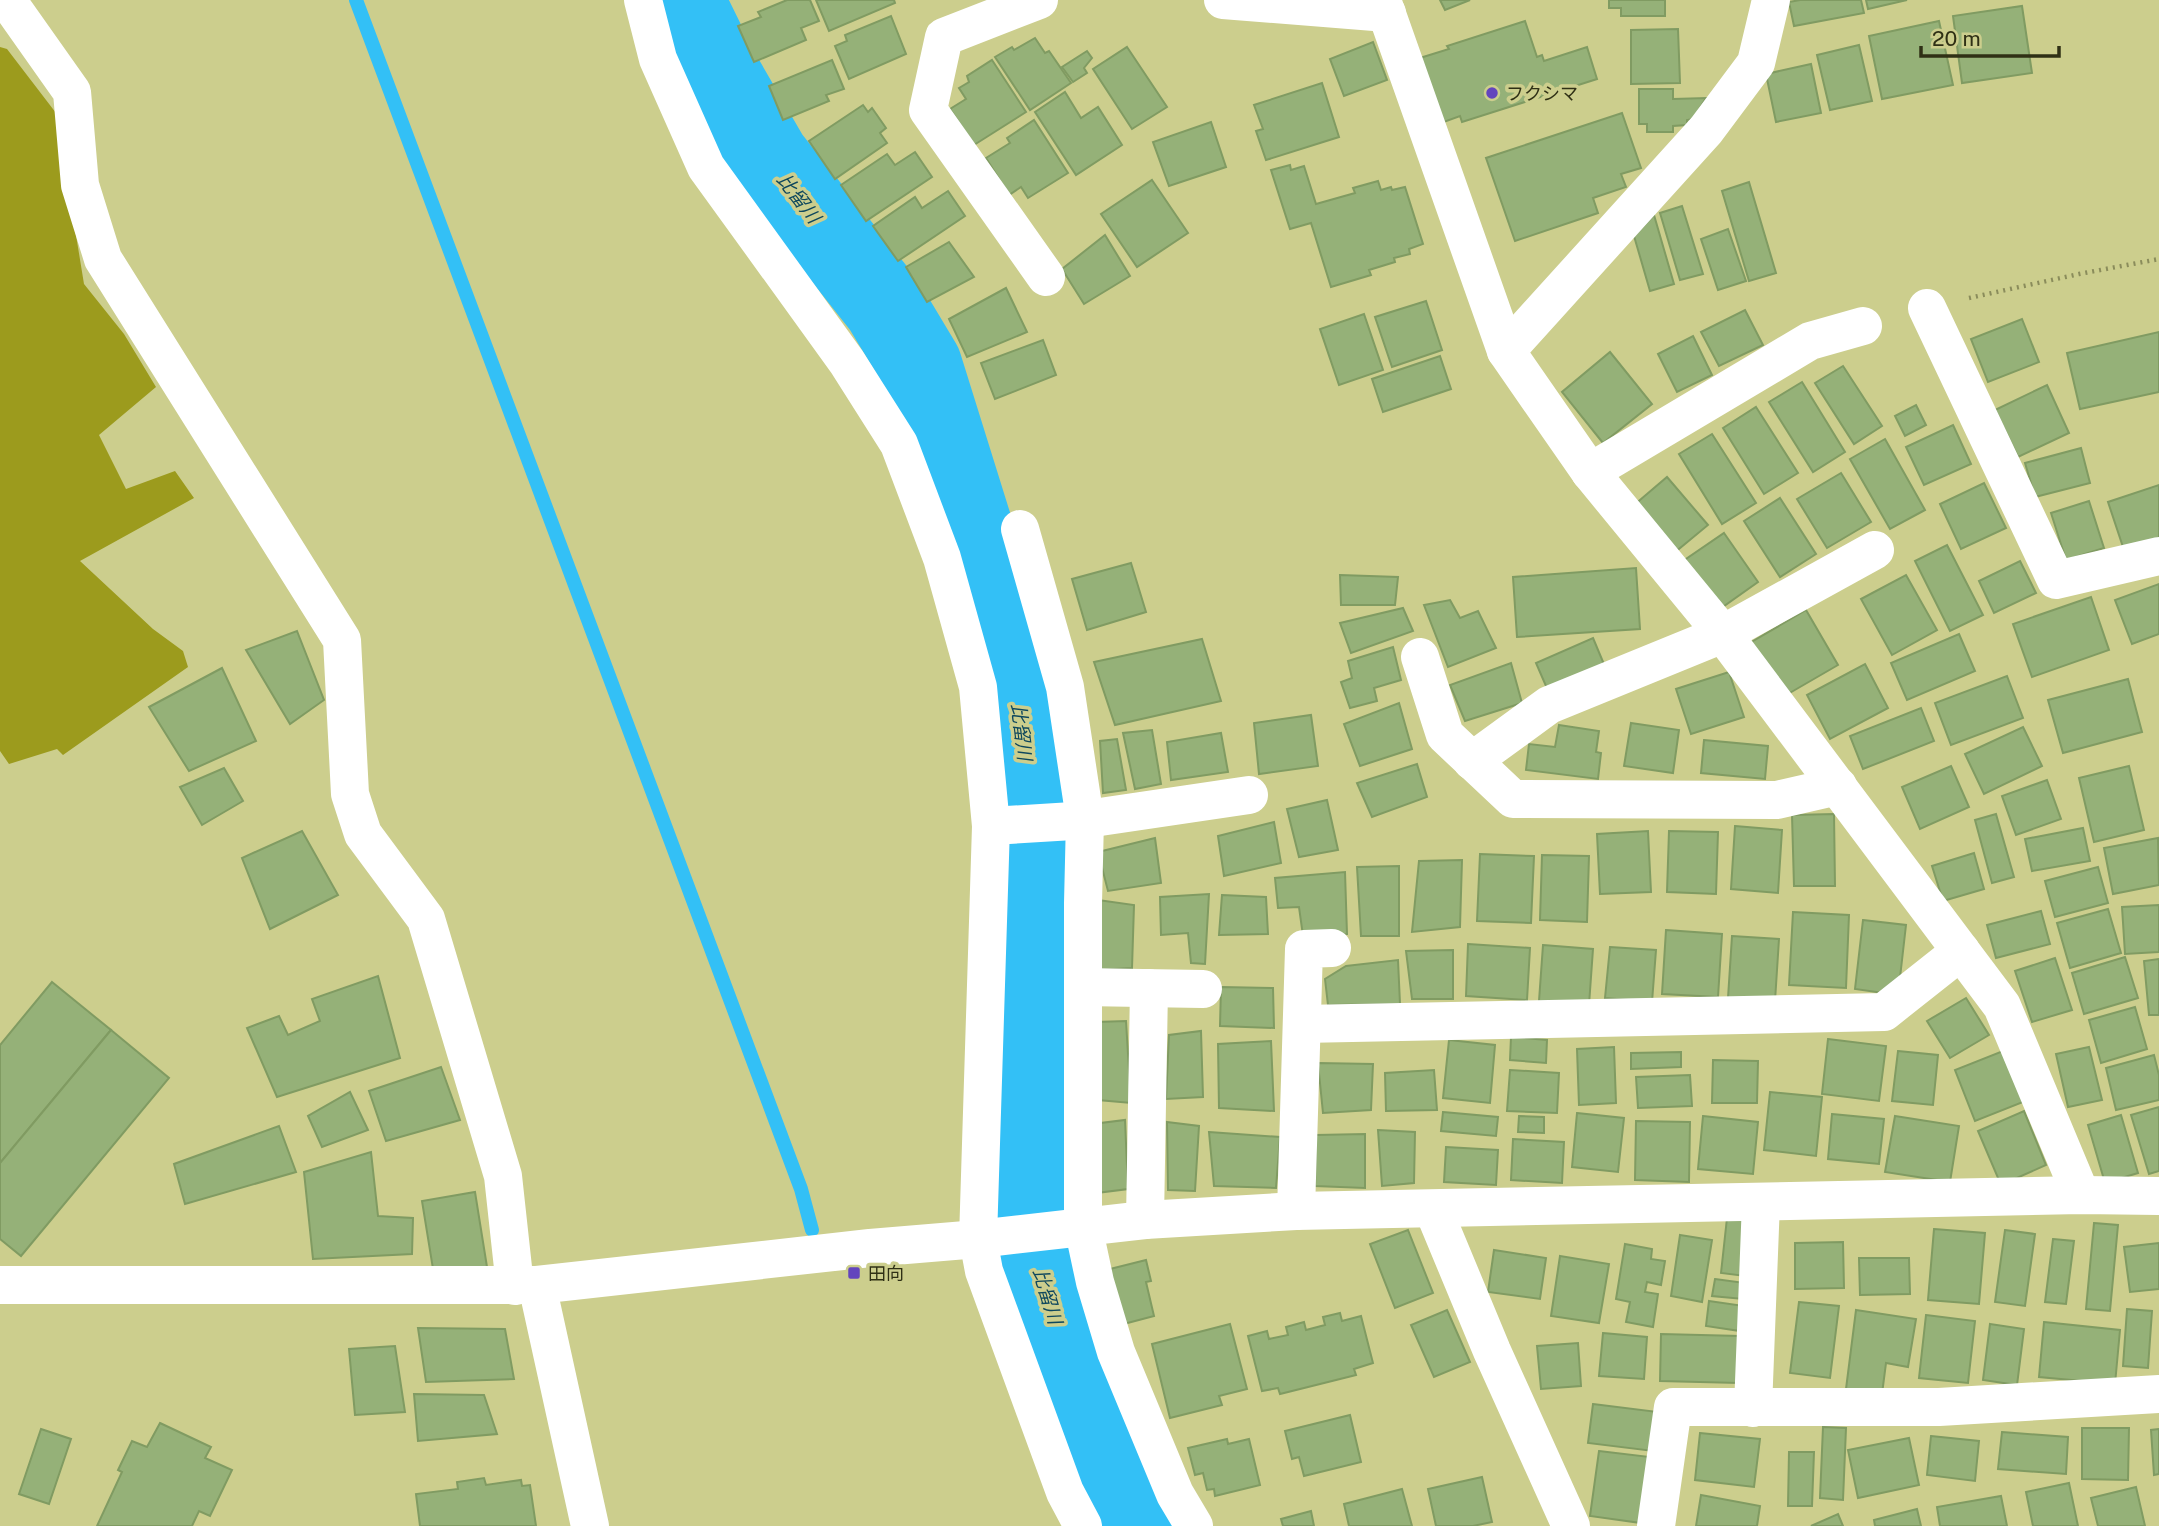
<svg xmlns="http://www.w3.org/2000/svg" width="2159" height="1526" viewBox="0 0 2159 1526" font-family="'Public Sans','Noto Sans JP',sans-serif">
  <rect width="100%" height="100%" fill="#ccce8d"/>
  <path fill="#9c9b1d" d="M0 47 7 49 56 113 84 284 124 334 156 387 99 435 126 489 175 471 194 498 80 561 153 629 183 651 188 667 63 755 57 749 9 764 0 751Z"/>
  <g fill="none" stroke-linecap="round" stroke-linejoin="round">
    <path stroke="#33c0f6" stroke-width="14" d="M356 0 801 1189 812 1230"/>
    <path stroke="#33c0f6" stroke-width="84" d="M686 0 689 14 717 71 768 159 884 305 920 365 993 599 1015 672 1030 795 1034 867 1029 913 1031 965 1027 1058V1188L1037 1260 1042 1284 1063 1346 1088 1410 1144 1526"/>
  </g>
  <g fill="#95b178" stroke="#809b62" stroke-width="2">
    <path d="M787 0H810L819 21 801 28 806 40 754 62 738 26 761 17 758 12Z"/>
    <path d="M816 0H894L895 3 829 31Z"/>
    <path d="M1440 0H1470L1445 10Z"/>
    <path d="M1609 0H1665V16H1621V8H1609Z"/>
    <path d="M1800 0H1861L1864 13 1794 26 1789 2Z"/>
    <path d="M1866 0H1907L1868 9Z"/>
    <path d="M2022 6 2032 73 1962 83 1953 16Z"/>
    <path d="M891 16 906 54 849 79 835 46 847 41 845 35Z"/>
    <path d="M1525 21 1537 57 1542 55 1544 61 1587 47 1597 79 1462 122 1460 116 1441 123 1420 58 1449 49 1447 46Z"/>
    <path d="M1939 21 1953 85 1882 99 1869 36Z"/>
    <path d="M1678 29 1680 83 1631 84V30Z"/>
    <path d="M1035 38 1045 53 1049 51 1071 83 1030 110 995 57 1012 47 1014 50Z"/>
    <path d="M1373 42 1387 80 1344 96 1330 59Z"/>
    <path d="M1859 45 1872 101 1830 110 1817 55Z"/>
    <path d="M1127 47 1167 107 1132 129 1093 69Z"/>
    <path d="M1087 51 1092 58 1084 68 1087 73 1073 82 1062 67Z"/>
    <path d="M832 60 844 89 826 95 829 101 783 120 769 86Z"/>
    <path d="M992 60 1026 112 974 145 950 109 966 99 959 88 969 82 967 76Z"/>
    <path d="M1811 64 1821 113 1776 122 1766 74Z"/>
    <path d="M1322 83 1339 137 1266 160 1256 131 1263 129 1254 105Z"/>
    <path d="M1639 89H1673V99L1706 98 1693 119 1687 120V125L1673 126V132H1647V124H1639Z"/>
    <path d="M1065 92 1081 118 1098 107 1122 145 1076 175 1035 112Z"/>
    <path d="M863 105 868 112 872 108 886 128 880 133 887 143 835 179 809 141Z"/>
    <path d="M1622 113 1641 168 1621 174 1626 187 1593 198 1598 213 1515 241 1486 158Z"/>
    <path d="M1034 120 1068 173 1028 198 1021 187 1009 195 986 158 1010 143 1007 138Z"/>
    <path d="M1211 122 1226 167 1169 186 1153 142Z"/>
    <path d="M915 152 932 177 866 221 841 185 887 154 895 165Z"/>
    <path d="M1290 165 1291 170 1304 166 1316 204 1355 193 1353 188 1378 181 1381 190 1391 187 1392 190 1405 187 1423 244 1409 249 1410 254 1394 258 1395 262 1369 270 1371 275 1331 287 1311 223 1290 229 1271 170Z"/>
    <path d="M1152 180 1188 233 1137 267 1101 214Z"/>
    <path d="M1749 182 1776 273 1749 281 1722 191Z"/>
    <path d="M948 191 965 216 898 261 873 226 915 197 922 208Z"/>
    <path d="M1682 206 1703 274 1680 280 1660 213Z"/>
    <path d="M1654 215 1674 284 1650 291 1634 236Z"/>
    <path d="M1728 229 1746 281 1718 290 1701 239Z"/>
    <path d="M1105 235 1130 276 1084 304 1062 269Z"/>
    <path d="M949 242 974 277 927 302 906 267Z"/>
    <path d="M1006 288 1027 332 967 357 949 319Z"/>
    <path d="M1426 301 1442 350 1392 367 1375 317Z"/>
    <path d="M1745 310 1763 345 1719 366 1701 332Z"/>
    <path d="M1364 314 1383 370 1339 385 1320 329Z"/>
    <path d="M2022 319 2039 362 1988 382 1971 339Z"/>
    <path d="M2159 332V392L2080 409 2067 353Z"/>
    <path d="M1693 336 1712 375 1677 392 1658 354Z"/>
    <path d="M1043 340 1056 375 995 399 981 363Z"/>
    <path d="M1610 352 1652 404 1603 443 1562 392Z"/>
    <path d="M1440 356 1451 389 1383 412 1372 379Z"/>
    <path d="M1843 366 1882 426 1854 444 1815 383Z"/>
    <path d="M1802 382 1845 452 1813 472 1769 402Z"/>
    <path d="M2047 385 2069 433 2018 457 1995 410Z"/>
    <path d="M1916 405 1926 425 1905 436 1895 416Z"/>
    <path d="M1756 407 1798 473 1764 494 1723 428Z"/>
    <path d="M1953 425 1971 464 1924 485 1906 447Z"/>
    <path d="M1712 434 1756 503 1722 524 1679 454Z"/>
    <path d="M1885 439 1925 510 1890 529 1850 459Z"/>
    <path d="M2081 448 2090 483 2035 497 2025 463Z"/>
    <path d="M1841 473 1871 522 1827 548 1797 499Z"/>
    <path d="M1667 477 1708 525 1674 553 1634 505Z"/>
    <path d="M1984 483 2006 528 1961 549 1940 504Z"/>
    <path d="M2159 485V538L2124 550 2108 502Z"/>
    <path d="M1780 498 1816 554 1780 577 1744 521Z"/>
    <path d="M2089 501 2104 548 2066 560 2051 513Z"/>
    <path d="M1724 533 1758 582 1717 611 1683 561Z"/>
    <path d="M1947 545 1983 615 1950 631 1915 561Z"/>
    <path d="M2020 561 2036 593 1994 613 1979 581Z"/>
    <path d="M1131 563 1146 612 1087 630 1072 579Z"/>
    <path d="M1636 568 1640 629 1517 637 1513 577Z"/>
    <path d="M1340 575 1398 577 1395 605H1341Z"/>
    <path d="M1906 575 1937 630 1892 655 1861 599Z"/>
    <path d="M2159 584V634L2132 644 2115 600Z"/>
    <path d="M2091 597 2109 650 2032 677 2013 624Z"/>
    <path d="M1450 600 1460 618 1478 611 1496 648 1448 667 1424 605Z"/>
    <path d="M1403 608 1413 631 1351 653 1340 623Z"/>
    <path d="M1806 610 1838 665 1781 698 1748 644Z"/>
    <path d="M297 631 324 700 290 724 246 650Z"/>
    <path d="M1959 634 1975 671 1907 700 1891 663Z"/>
    <path d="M1593 638 1606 669 1549 693 1536 663Z"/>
    <path d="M1202 639 1221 701 1115 725 1094 662Z"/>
    <path d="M1393 647 1401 680 1374 688 1377 701 1350 708 1341 682 1352 678 1348 661Z"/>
    <path d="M1511 663 1522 703 1465 721 1450 685Z"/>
    <path d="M1865 664 1888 708 1830 739 1807 695Z"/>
    <path d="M222 668 256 741 189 771 149 707Z"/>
    <path d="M1729 672 1744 717 1691 734 1676 689Z"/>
    <path d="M2007 676 2023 718 1951 745 1935 703Z"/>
    <path d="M2128 679 2142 732 2063 753 2048 700Z"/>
    <path d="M1399 703 1412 749 1360 766 1344 724Z"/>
    <path d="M1921 708 1934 741 1863 769 1850 736Z"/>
    <path d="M1311 715 1318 766 1259 774 1254 723Z"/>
    <path d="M1631 723 1679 730 1673 773 1624 766Z"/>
    <path d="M1559 725 1599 731 1596 752 1601 753 1598 779 1526 770 1529 744 1555 747Z"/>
    <path d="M2023 727 2042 766 1984 794 1965 754Z"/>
    <path d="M1152 730 1161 784 1135 789 1123 733Z"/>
    <path d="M1221 733 1228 772 1171 780 1167 742Z"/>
    <path d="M1117 739 1126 790 1103 793 1100 741Z"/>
    <path d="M1704 740 1768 746 1765 779 1701 773Z"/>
    <path d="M1417 764 1427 797 1372 817 1357 783Z"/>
    <path d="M1951 766 1969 807 1920 829 1902 787Z"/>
    <path d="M2129 766 2144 830 2094 842 2079 778Z"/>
    <path d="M224 768 243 801 202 825 180 787Z"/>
    <path d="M2047 780 2061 819 2016 835 2002 796Z"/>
    <path d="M1327 800 1338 850 1299 857 1287 809Z"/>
    <path d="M1834 814 1835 886H1794L1792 815Z"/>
    <path d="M1996 814 2014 877 1992 883 1975 820Z"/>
    <path d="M1274 822 1281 863 1224 876 1218 836Z"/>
    <path d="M1735 826 1782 830 1778 893 1731 889Z"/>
    <path d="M2083 828 2090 861 2032 871 2025 839Z"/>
    <path d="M302 831 338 895 270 929 242 858Z"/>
    <path d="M1648 831 1651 892 1600 894 1597 834Z"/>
    <path d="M1669 831 1718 832 1716 894 1667 892Z"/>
    <path d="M1155 838 1161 883 1108 891 1098 852Z"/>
    <path d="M2158 838 2159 885 2113 894 2104 848Z"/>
    <path d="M1974 853 1984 889 1943 901 1932 866Z"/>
    <path d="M1480 854 1534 856 1531 923 1477 921Z"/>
    <path d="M1542 855 1589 856 1587 922 1540 920Z"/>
    <path d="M1462 860 1460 927 1412 932 1419 861Z"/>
    <path d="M1399 866V936H1361L1357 867Z"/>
    <path d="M2098 867 2108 903 2055 917 2045 881Z"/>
    <path d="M1345 872 1347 934 1303 936 1299 907 1278 908 1275 878Z"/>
    <path d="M1209 894 1205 964 1191 963 1188 933 1161 935 1160 897Z"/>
    <path d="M1222 895 1266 897 1268 934 1219 935Z"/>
    <path d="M1098 900 1134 905 1132 968 1096 970Z"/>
    <path d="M2159 905V952L2125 954 2122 907Z"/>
    <path d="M2108 909 2121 953 2070 968 2057 923Z"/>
    <path d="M2041 911 2050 944 1996 958 1987 925Z"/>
    <path d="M1793 912 1849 915 1846 988 1789 985Z"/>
    <path d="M1863 920 1906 925 1898 995 1855 989Z"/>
    <path d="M1666 930 1722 934 1718 997 1662 994Z"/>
    <path d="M1732 936 1779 939 1775 1001 1728 998Z"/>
    <path d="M1468 944 1530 948 1527 1000 1466 996Z"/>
    <path d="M1543 945 1593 949 1589 1005 1539 1001Z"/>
    <path d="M1610 947 1656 950 1652 1002 1605 998Z"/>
    <path d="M1453 950V999H1412L1406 951Z"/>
    <path d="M2125 957 2138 998 2084 1014 2072 973Z"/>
    <path d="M2055 958 2072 1010 2032 1022 2015 971Z"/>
    <path d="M2159 959V1015H2149L2144 961Z"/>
    <path d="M1398 960 1400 1004 1328 1005 1325 979 1346 966Z"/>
    <path d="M378 976 400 1058 277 1097 247 1028 279 1016 288 1035 320 1021 312 999Z"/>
    <path d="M52 982 111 1030 0 1163V1045Z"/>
    <path d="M1221 987 1273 988 1274 1028 1220 1026Z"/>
    <path d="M1966 998 1989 1035 1950 1058 1927 1021Z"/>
    <path d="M2135 1007 2147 1049 2101 1063 2089 1020Z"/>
    <path d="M1126 1021 1131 1103 1098 1100 1096 1022Z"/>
    <path d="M111 1030 169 1078 21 1256 0 1239V1163Z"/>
    <path d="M1201 1031 1203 1097 1166 1099 1169 1035Z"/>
    <path d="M1511 1037 1547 1040 1546 1063 1510 1060Z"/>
    <path d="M1828 1039 1886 1046 1879 1101 1822 1094Z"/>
    <path d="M1449 1040 1495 1045 1490 1103 1443 1098Z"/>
    <path d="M1271 1041 1274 1111 1219 1108 1218 1044Z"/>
    <path d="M1614 1047 1616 1103 1579 1105 1577 1049Z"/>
    <path d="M2089 1047 2102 1100 2068 1107 2056 1054Z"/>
    <path d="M1898 1051 1938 1055 1933 1105 1892 1101Z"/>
    <path d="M2003 1051 2023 1102 1975 1121 1955 1070Z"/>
    <path d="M1681 1052V1067L1631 1069V1053Z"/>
    <path d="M2154 1055 2159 1075V1100L2116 1110 2106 1068Z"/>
    <path d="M1713 1060 1758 1061 1757 1103H1712Z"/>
    <path d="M1318 1063 1373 1064 1371 1110 1323 1113Z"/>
    <path d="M441 1067 460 1120 386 1141 369 1091Z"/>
    <path d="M1434 1070 1437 1110 1386 1111 1385 1073Z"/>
    <path d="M1510 1070 1559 1073 1557 1113 1507 1111Z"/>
    <path d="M1690 1075 1692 1106 1638 1108 1636 1077Z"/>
    <path d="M350 1092 368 1130 322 1147 308 1116Z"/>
    <path d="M1770 1092 1822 1097 1816 1156 1764 1150Z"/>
    <path d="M2159 1107V1171L2149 1174 2131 1115Z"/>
    <path d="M2024 1111 2046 1165 2001 1185 1978 1131Z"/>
    <path d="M1443 1112 1498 1117 1496 1136 1441 1131Z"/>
    <path d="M1577 1113 1624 1118 1618 1172 1572 1167Z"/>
    <path d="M1832 1114 1884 1119 1879 1164 1828 1159Z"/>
    <path d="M2121 1115 2138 1173 2105 1183 2088 1125Z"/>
    <path d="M1519 1116 1544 1117V1133L1518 1132Z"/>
    <path d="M1703 1116 1758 1122 1753 1174 1698 1169Z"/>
    <path d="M1895 1116 1959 1126 1950 1182 1885 1172Z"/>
    <path d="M1125 1120 1128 1189 1096 1193 1093 1124Z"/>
    <path d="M1636 1121 1690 1122 1689 1182 1635 1180Z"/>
    <path d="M1167 1122 1199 1126 1195 1191 1168 1190Z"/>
    <path d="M279 1126 296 1172 185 1204 174 1164Z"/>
    <path d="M1378 1130 1415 1132 1414 1183 1382 1186Z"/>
    <path d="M1209 1132 1280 1137 1276 1188 1214 1186Z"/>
    <path d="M1365 1134V1188L1315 1186 1316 1135Z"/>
    <path d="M1513 1139 1564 1142 1562 1183 1511 1180Z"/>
    <path d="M1446 1147 1498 1150 1496 1185 1444 1182Z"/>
    <path d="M371 1152 378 1216 413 1218 412 1254 313 1259 304 1172Z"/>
    <path d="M475 1192 487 1267 434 1275 422 1201Z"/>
    <path d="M1727 1218 1752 1221 1745 1276 1721 1273Z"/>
    <path d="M2094 1223 2118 1225 2110 1311 2086 1309Z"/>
    <path d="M1934 1229 1985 1233 1979 1304 1928 1300Z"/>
    <path d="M1408 1230 1433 1293 1395 1308 1370 1244Z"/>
    <path d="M2005 1230 2035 1234 2025 1306 1995 1302Z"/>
    <path d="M1680 1235 1712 1240 1702 1302 1671 1296Z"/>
    <path d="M2053 1239 2074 1241 2066 1304 2045 1302Z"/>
    <path d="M1843 1242 1844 1288 1795 1289V1243Z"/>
    <path d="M2159 1243V1289L2130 1292 2124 1247Z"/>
    <path d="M1625 1244 1652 1249 1651 1259 1665 1261 1661 1285 1647 1282 1645 1292 1658 1294 1653 1327 1626 1322 1630 1302 1616 1299Z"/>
    <path d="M1494 1250 1546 1258 1540 1299 1488 1292Z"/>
    <path d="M1560 1256 1609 1264 1599 1323 1551 1316Z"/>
    <path d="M1859 1258H1909L1910 1294 1860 1295Z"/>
    <path d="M1146 1260 1151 1281 1146 1282 1154 1316 1120 1325 1106 1270Z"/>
    <path d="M1715 1279 1745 1283 1743 1299 1712 1296Z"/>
    <path d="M1709 1301 1744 1306 1740 1331 1706 1326Z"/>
    <path d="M1799 1302 1839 1306 1830 1378 1790 1373Z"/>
    <path d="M2127 1309 2152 1311 2148 1368 2123 1366Z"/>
    <path d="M1447 1310 1470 1362 1434 1377 1411 1325Z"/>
    <path d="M1856 1310 1916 1319 1908 1367 1886 1363 1882 1394 1846 1389Z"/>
    <path d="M1340 1313 1342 1321 1361 1316 1373 1363 1354 1369 1356 1375 1280 1394 1278 1388 1262 1391 1248 1336 1267 1331 1269 1339 1288 1335 1286 1327 1304 1322 1306 1330 1325 1325 1323 1317Z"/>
    <path d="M1926 1315 1975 1321 1968 1383 1919 1378Z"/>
    <path d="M2044 1322 2120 1330 2115 1384 2039 1377Z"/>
    <path d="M1230 1324 1247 1389 1219 1396 1222 1405 1170 1418 1152 1344Z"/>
    <path d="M1990 1324 2024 1329 2017 1385 1983 1380Z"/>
    <path d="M418 1328 505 1329 514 1379 426 1382Z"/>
    <path d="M1603 1333 1647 1337 1644 1379 1599 1376Z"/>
    <path d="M1661 1334 1740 1336 1739 1383 1660 1381Z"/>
    <path d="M1578 1343 1581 1386 1541 1389 1537 1346Z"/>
    <path d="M395 1346 405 1412 355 1415 349 1349Z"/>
    <path d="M414 1394 484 1395 497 1434 418 1441Z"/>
    <path d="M1593 1404 1658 1412 1653 1451 1588 1443Z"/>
    <path d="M1350 1415 1361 1462 1304 1476 1299 1457 1292 1459 1285 1431Z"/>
    <path d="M160 1423 211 1447 205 1458 232 1470 210 1516 199 1511 192 1526H97L122 1472 118 1470 132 1441 147 1447Z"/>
    <path d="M1823 1427 1846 1428 1843 1500 1820 1498Z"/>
    <path d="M2082 1428H2129L2128 1480 2082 1479Z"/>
    <path d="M41 1429 71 1439 49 1504 19 1494Z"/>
    <path d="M2159 1429V1474L2154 1475 2151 1430Z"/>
    <path d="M2002 1432 2068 1437 2066 1474 1998 1469Z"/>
    <path d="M1700 1433 1760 1439 1754 1487 1695 1480Z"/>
    <path d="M1931 1436 1979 1441 1975 1481 1927 1475Z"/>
    <path d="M1909 1438 1919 1485 1858 1498 1848 1450Z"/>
    <path d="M1227 1439 1228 1444 1249 1439 1260 1485 1215 1496 1214 1489 1207 1490 1203 1473 1195 1475 1188 1448Z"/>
    <path d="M1599 1451 1650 1457 1641 1523 1590 1516Z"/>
    <path d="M1789 1452H1814L1812 1506H1788Z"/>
    <path d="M1482 1477 1492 1522 1473 1526H1436L1428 1489Z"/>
    <path d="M484 1478 486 1485 521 1480 522 1486 530 1485 536 1526H420L416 1494 458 1489 457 1482Z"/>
    <path d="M2069 1483 2078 1526H2033L2026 1492Z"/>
    <path d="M2136 1487 2145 1526H2098L2091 1498Z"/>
    <path d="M1402 1489 1412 1526H1349L1344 1504Z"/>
    <path d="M1701 1495 1760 1506 1757 1526H1696Z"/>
    <path d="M2001 1496 2007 1526H1940L1937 1507Z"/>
    <path d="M1917 1509 1921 1526H1875L1874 1520Z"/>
    <path d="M1311 1511 1314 1526H1283L1281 1519Z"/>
    <path d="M1838 1514 1843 1526H1811Z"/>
  </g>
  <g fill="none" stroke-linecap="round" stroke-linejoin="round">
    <path stroke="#8a8c5b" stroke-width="4.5" stroke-dasharray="2 5" stroke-linecap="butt" d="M1969 298 2079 274 2159 259"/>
    <g stroke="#fff" stroke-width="38">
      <path d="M7 0 72 92 80 185 103 259 342 640 350 794 363 834 426 919 503 1176 515 1286"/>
      <path d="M643 0 658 59 706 167 847 362 899 444 942 558 978 687 991 826 978 1239 984 1271 1065 1492 1083 1526"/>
      <path d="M1039 0 944 37 928 110 1046 277"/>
      <path d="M1223 0 1387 13"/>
      <path d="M1382 0 1506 351 1590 472 1723 634 2002 1006 2081 1195"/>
      <path d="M1927 308 2056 580 2159 556"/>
      <path d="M1506 351 1706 130 1756 63 1771 0"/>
      <path d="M1590 472 1810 341 1863 326"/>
      <path d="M1020 529 1065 687 1085 819 1083 903V1226L1095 1282 1116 1352 1175 1494 1194 1526"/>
      <path d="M1420 657 1445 735 1513 799 1777 800 1838 786"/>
      <path d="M1472 761 1549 705 1723 634 1875 550"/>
      <path d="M991 826 1073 821 1249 795"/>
      <path d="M1083 987 1203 989"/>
      <path d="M1302 1024 1884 1012 1961 951"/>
      <path d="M1433 1209 1492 1351 1571 1526"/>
      <path d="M1296 1211 1304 949 1332 948"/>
      <path d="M1145 1220 1149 988"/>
      <path d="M0 1285H537L870 1248 978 1239 1145 1220 1296 1211 2081 1195 2159 1196"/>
      <path d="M537 1285 590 1526"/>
      <path d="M1753 1408 1761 1202"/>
      <path d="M1656 1526 1673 1407H1939L2159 1394"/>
    </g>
  </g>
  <g fill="#6345bd" stroke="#ccce8d" stroke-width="2.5">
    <circle cx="1492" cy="93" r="7"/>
    <rect x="847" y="1266" width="14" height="14" rx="3.5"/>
  </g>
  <g text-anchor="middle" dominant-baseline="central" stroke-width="7" stroke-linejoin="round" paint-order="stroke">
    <g font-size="18" fill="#2f3015" stroke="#ccce8d" text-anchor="start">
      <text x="1506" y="93">フクシマ</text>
      <text x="868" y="1273">田向</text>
    </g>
    <g font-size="19" font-style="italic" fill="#0e475d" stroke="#ccce8d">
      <text transform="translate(799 198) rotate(52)">比留川</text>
      <text transform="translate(1022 732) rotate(83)">比留川</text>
      <text transform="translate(1048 1296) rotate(73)">比留川</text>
    </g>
  </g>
  <path d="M1921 46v10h138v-10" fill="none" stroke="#2f3015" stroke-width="3.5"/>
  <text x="1932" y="46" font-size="21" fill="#2f3015" stroke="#ccce8d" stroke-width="5" paint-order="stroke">20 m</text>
</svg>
